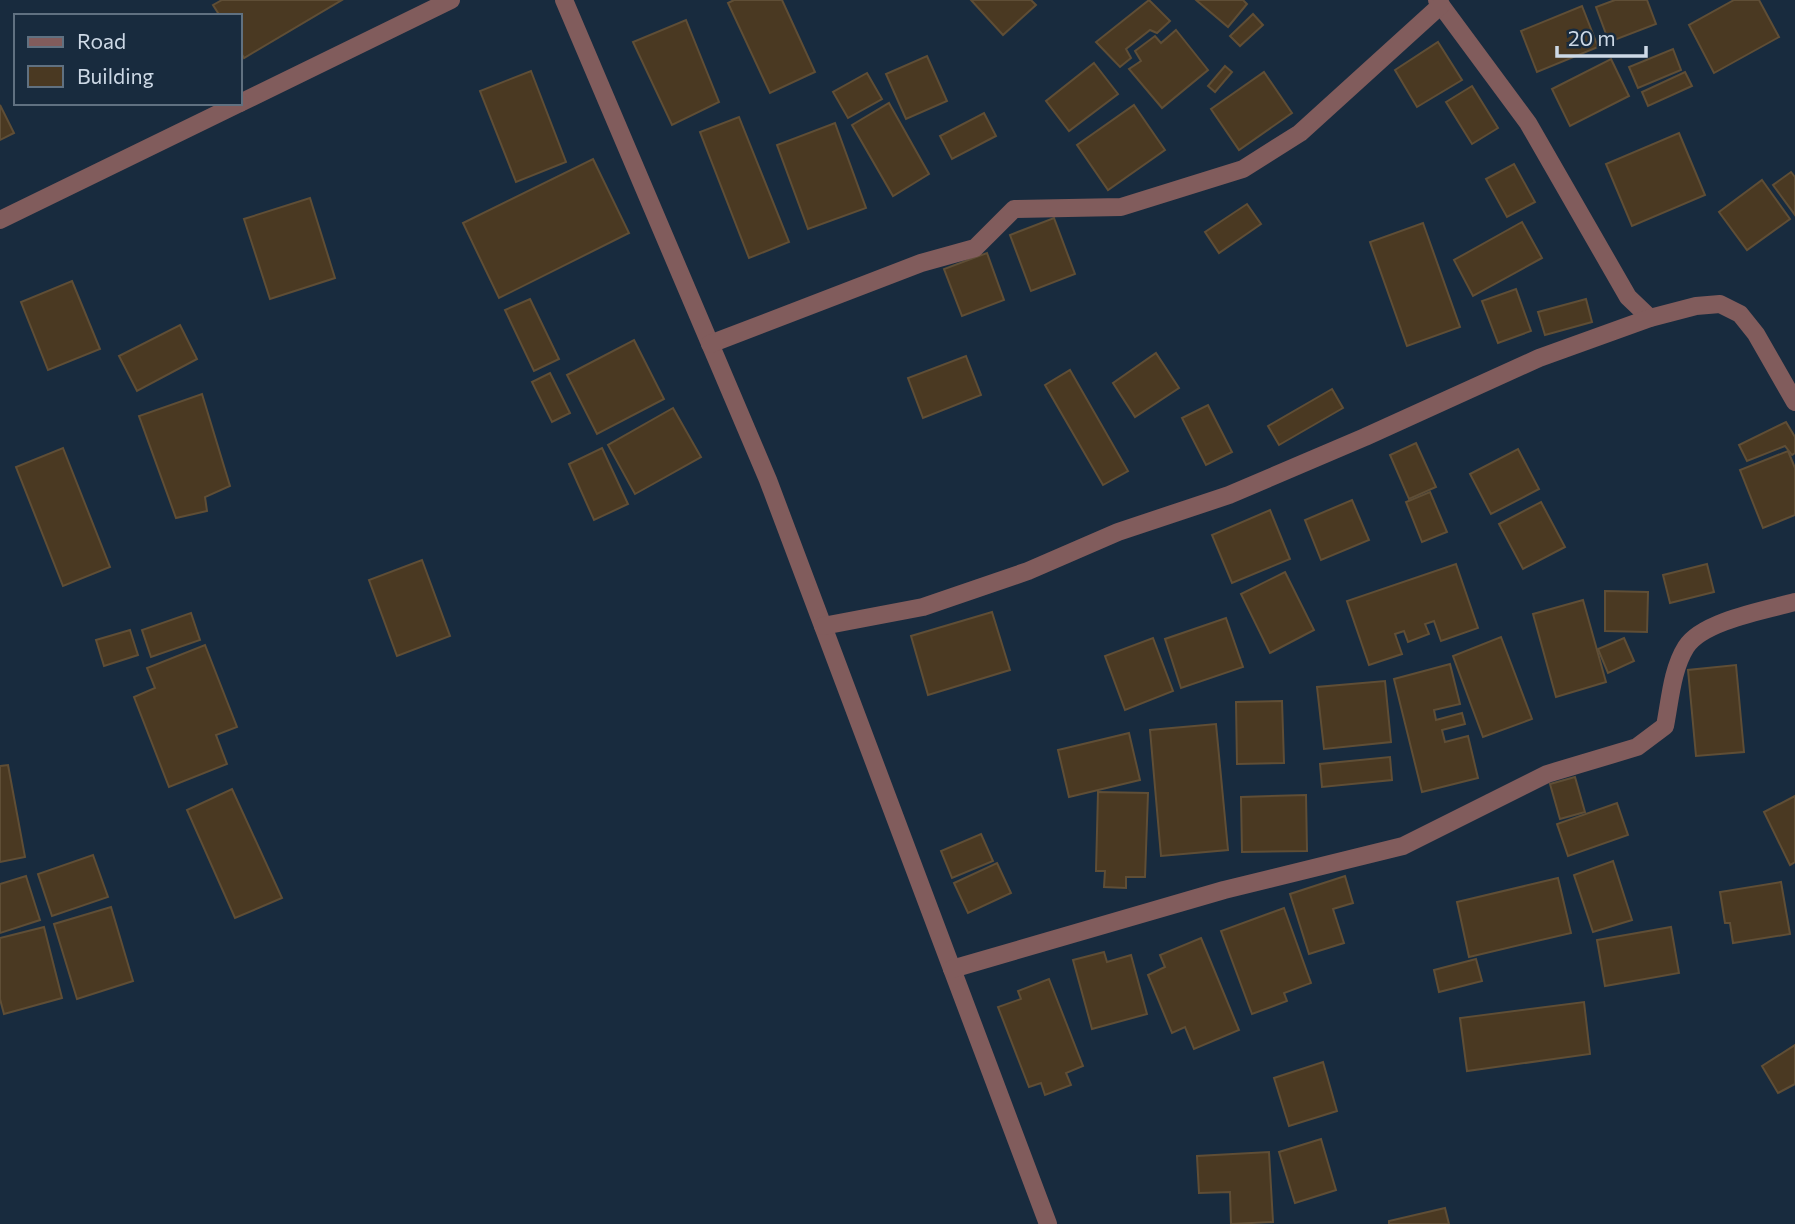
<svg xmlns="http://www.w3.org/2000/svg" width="1795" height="1224" viewBox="0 0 1795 1224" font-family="Commissioner,sans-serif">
  <rect width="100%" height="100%" fill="#182b3e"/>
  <g fill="#4a3922" stroke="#5f4e36" stroke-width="2">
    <path d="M222 0H342L244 58 240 51V16H220L213 5Z"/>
    <path d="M734 0H782L815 72 770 93 728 3Z"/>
    <path d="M971 0H1031L1036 5 1003 35Z"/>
    <path d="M1149 0 1170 21 1157 33 1150 30 1126 49 1131 58 1120 67 1096 42Z"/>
    <path d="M1196 0H1243L1247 4 1228 27Z"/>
    <path d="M1615 0H1647L1656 24 1609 42 1596 7Z"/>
    <path d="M1734 0H1759L1779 37 1714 73 1689 25Z"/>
    <path d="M1582 6 1598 47 1537 72 1521 31Z"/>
    <path d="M1253 14 1263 25 1240 46 1230 36Z"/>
    <path d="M686 20 719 102 672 125 633 42Z"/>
    <path d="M1176 30 1208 70 1162 108 1129 69 1141 61 1135 51 1155 36 1161 43Z"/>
    <path d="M1438 42 1462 80 1417 107 1395 70Z"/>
    <path d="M1673 49 1681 70 1638 88 1629 67Z"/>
    <path d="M927 56 947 101 906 119 886 74Z"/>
    <path d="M1611 59 1629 96 1570 126 1552 89Z"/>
    <path d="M1094 63 1118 94 1069 131 1046 101Z"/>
    <path d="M1225 66 1232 72 1215 92 1208 86Z"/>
    <path d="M531 71 566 162 516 182 480 91Z"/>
    <path d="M1264 72 1292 113 1239 150 1211 109Z"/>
    <path d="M1685 72 1692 86 1648 106 1642 92Z"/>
    <path d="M867 73 882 99 848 118 833 92Z"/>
    <path d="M1472 86 1498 128 1472 144 1446 102Z"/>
    <path d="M889 103 929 174 893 196 852 125Z"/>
    <path d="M0 105 14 133 0 140Z"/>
    <path d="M1134 105 1165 150 1108 190 1077 145Z"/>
    <path d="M984 113 996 136 952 159 940 136Z"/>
    <path d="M739 117 789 242 749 258 700 132Z"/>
    <path d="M835 123 866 208 808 229 777 145Z"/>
    <path d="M1679 133 1705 195 1632 226 1606 164Z"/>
    <path d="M593 159 629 233 499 298 463 223Z"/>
    <path d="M1514 164 1535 202 1507 217 1486 179Z"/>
    <path d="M1791 172 1795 177V215L1773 185Z"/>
    <path d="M1762 180 1790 219 1747 250 1719 212Z"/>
    <path d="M310 198 335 278 270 299 244 219Z"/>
    <path d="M1247 204 1261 224 1219 253 1205 232Z"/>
    <path d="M1054 218 1075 274 1031 291 1010 235Z"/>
    <path d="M1522 222 1542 258 1473 296 1454 260Z"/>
    <path d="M1423 223 1460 327 1407 346 1370 242Z"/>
    <path d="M987 253 1004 300 962 316 944 269Z"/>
    <path d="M72 281 100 349 48 370 21 302Z"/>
    <path d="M1516 289 1531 331 1498 343 1482 301Z"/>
    <path d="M530 299 559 359 534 371 505 310Z"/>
    <path d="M1586 299 1592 322 1545 335 1538 312Z"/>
    <path d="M180 325 197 359 137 391 119 356Z"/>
    <path d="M634 340 664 399 597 434 567 375Z"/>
    <path d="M1156 353 1179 388 1135 417 1113 383Z"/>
    <path d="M966 356 981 395 923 418 908 378Z"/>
    <path d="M1070 370 1128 471 1103 485 1045 385Z"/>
    <path d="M550 373 570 413 552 422 532 382Z"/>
    <path d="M1332 389 1343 408 1279 445 1268 426Z"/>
    <path d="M202 394 230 486 205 497 207 511 176 518 139 416Z"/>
    <path d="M1208 405 1232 452 1206 465 1182 418Z"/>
    <path d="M673 408 701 457 635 494 608 445Z"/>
    <path d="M1786 422 1795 437V453L1792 455 1785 446 1747 461 1739 445Z"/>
    <path d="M1416 443 1436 487 1409 499 1390 455Z"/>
    <path d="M63 448 110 567 63 586 16 467Z"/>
    <path d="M602 448 628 504 594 520 569 464Z"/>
    <path d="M1518 449 1539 489 1491 514 1470 474Z"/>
    <path d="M1788 451 1795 468V515L1763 528 1740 470Z"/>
    <path d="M1430 492 1447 532 1422 542 1406 502Z"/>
    <path d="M1352 500 1369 540 1321 560 1305 520Z"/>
    <path d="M1541 502 1565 547 1523 569 1499 524Z"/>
    <path d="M1270 510 1290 559 1232 583 1212 535Z"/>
    <path d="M422 560 450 636 397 656 369 580Z"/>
    <path d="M1456 564 1478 628 1441 641 1434 621 1425 624 1429 634 1408 642 1404 631 1395 634 1402 654 1369 665 1347 601Z"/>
    <path d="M1707 564 1714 592 1670 603 1663 575Z"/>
    <path d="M1285 572 1314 630 1270 653 1241 594Z"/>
    <path d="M1605 591 1648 592 1647 632 1605 631Z"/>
    <path d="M1583 600 1606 682 1556 697 1533 614Z"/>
    <path d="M992 612 1010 670 928 695 911 636Z"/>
    <path d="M191 613 200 640 151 657 142 630Z"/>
    <path d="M1226 618 1243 667 1181 688 1165 639Z"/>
    <path d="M130 630 138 655 104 666 96 640Z"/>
    <path d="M1501 637 1532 719 1483 737 1453 656Z"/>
    <path d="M1153 638 1173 691 1125 710 1105 656Z"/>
    <path d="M1624 638 1634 661 1608 673 1598 649Z"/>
    <path d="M205 645 237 727 216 735 227 764 169 787 134 697 155 688 147 668Z"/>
    <path d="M1450 664 1460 704 1434 710 1436 720 1462 713 1465 724 1442 730 1445 742 1468 736 1478 778 1422 792 1394 679Z"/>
    <path d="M1736 665 1744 752 1696 756 1688 670Z"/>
    <path d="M1385 681 1391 742 1324 749 1317 687Z"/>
    <path d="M1282 701 1284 763 1237 764 1236 702Z"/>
    <path d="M1216 724 1228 850 1161 856 1150 730Z"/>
    <path d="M1129 733 1140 780 1069 797 1058 750Z"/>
    <path d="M1390 757 1392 780 1322 787 1320 764Z"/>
    <path d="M8 765 25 857 0 862V766Z"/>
    <path d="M1575 777 1585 812 1560 819 1550 784Z"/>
    <path d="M232 789 282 898 235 918 187 810Z"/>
    <path d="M1098 792 1148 793 1145 877H1126V888L1104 887 1105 871H1096Z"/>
    <path d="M1306 795 1307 851 1242 852 1241 797Z"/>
    <path d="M1795 796V862L1790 865 1764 812Z"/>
    <path d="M1617 803 1628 835 1568 856 1557 824Z"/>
    <path d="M981 834 993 861 952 878 941 851Z"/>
    <path d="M93 855 108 897 52 916 38 874Z"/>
    <path d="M1613 861 1632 920 1593 932 1574 875Z"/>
    <path d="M997 863 1011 893 968 913 954 883Z"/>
    <path d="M26 876 40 920 0 933V884Z"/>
    <path d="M1345 876 1353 903 1333 909 1344 943 1309 954 1290 894Z"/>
    <path d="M1558 878 1571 933 1469 957 1457 902Z"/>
    <path d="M1781 882 1790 934 1733 943 1730 923H1725L1720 892Z"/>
    <path d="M111 907 133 981 77 999 54 924Z"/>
    <path d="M1284 908 1311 983 1284 993 1287 1001 1252 1014 1221 931Z"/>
    <path d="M44 927 62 998 4 1014 0 999V938Z"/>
    <path d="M1671 927 1679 973 1605 986 1597 940Z"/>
    <path d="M1201 938 1239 1030 1194 1049 1185 1027 1172 1033 1148 975 1165 967 1160 955Z"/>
    <path d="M1104 952 1107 962 1131 955 1147 1014 1092 1029 1073 960Z"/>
    <path d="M1476 959 1482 981 1439 992 1434 970Z"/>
    <path d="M1049 979 1083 1066 1066 1073 1071 1085 1045 1095 1041 1083 1029 1087 998 1007 1021 999 1018 991Z"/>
    <path d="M1584 1002 1590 1054 1467 1071 1460 1018Z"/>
    <path d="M1795 1045V1084L1778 1093 1762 1066Z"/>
    <path d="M1323 1062 1337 1111 1289 1126 1274 1078Z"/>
    <path d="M1321 1139 1336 1190 1295 1203 1279 1152Z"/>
    <path d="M1269 1152 1273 1222 1231 1224 1230 1192 1199 1193 1197 1156Z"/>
    <path d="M1445 1208 1449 1224H1389V1221Z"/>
  </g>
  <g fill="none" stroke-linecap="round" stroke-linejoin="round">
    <g stroke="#815c5c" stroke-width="18">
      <path d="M564 0 768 480 1048 1224"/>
      <path d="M1437 0 1528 123 1628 297 1650 318"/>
      <path d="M240 103 451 0"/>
      <path d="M0 220 240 103"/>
      <path d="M710 344 921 263 975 248 1014 209 1121 207 1243 169 1300 133 1441 5"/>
      <path d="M823 626 923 607 1028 571 1118 532 1229 495 1365 437 1539 358 1650 318 1696 306 1720 304 1740 314 1756 334 1795 402"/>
      <path d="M952 969 1224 890 1403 846 1547 774 1637 747 1665 726C1670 701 1672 669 1686 647 1702 621 1766 610 1795 602"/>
    </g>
  </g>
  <rect x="14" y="14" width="228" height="91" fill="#182b3e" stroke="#607181" stroke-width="2"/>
  <rect x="28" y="37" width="35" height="10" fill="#815c5c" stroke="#607181" stroke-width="2"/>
  <text x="77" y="49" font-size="21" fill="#cdd9e6">Road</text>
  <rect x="28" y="66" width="35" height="21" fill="#4a3922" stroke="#607181" stroke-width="2"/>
  <text x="77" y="84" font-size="21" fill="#cdd9e6">Building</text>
  <path d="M1557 46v10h89v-10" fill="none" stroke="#cdd9e6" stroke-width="3.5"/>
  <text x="1568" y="46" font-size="21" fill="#cdd9e6" stroke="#182b3e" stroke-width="5" paint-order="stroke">20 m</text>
</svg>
